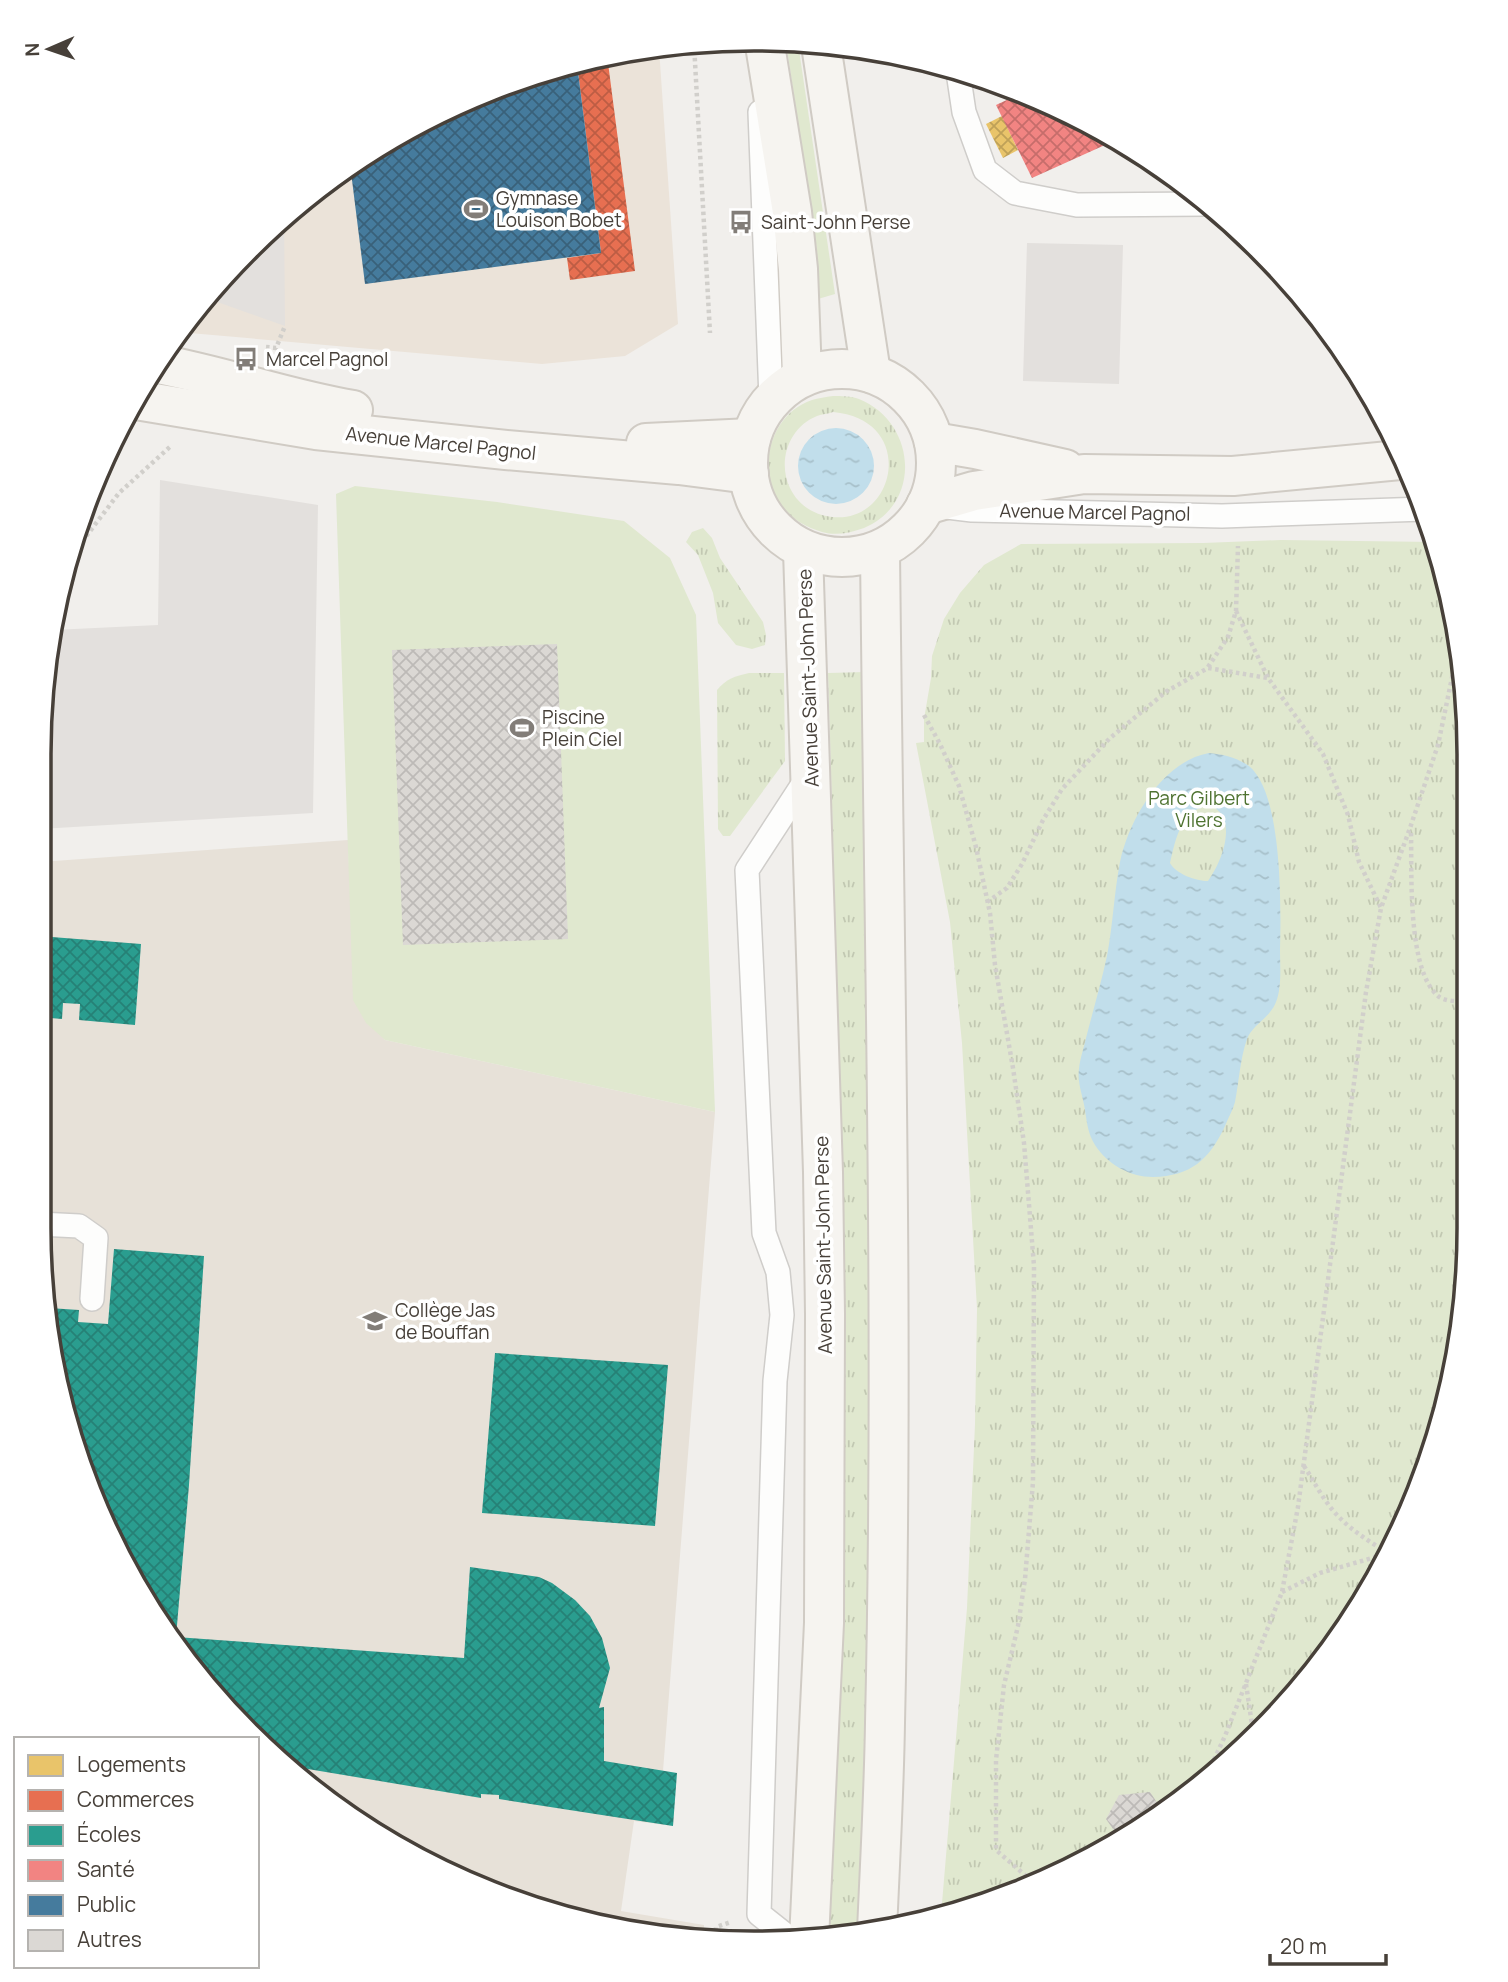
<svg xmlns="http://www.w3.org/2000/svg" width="1508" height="1982" viewBox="0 0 1508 1982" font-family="Manrope,sans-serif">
  <defs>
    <pattern id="grass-tufts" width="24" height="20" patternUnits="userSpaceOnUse" patternTransform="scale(1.75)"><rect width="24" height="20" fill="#e0e8cf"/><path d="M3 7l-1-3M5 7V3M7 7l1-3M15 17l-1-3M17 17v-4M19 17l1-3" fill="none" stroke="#c2c8b2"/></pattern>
    <pattern id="water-ripples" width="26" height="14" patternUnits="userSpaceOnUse" patternTransform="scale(1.75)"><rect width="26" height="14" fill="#c1deeb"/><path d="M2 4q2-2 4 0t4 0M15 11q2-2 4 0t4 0" fill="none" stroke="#a7c0ca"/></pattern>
    <pattern id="homes-cross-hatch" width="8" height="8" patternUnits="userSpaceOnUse" patternTransform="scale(1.75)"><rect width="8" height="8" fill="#e9c46a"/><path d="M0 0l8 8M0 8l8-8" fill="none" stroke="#bfa158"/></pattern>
    <pattern id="shops-cross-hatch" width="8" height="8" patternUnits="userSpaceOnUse" patternTransform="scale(1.75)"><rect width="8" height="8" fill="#e76f51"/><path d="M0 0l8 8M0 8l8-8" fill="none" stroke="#bd5d44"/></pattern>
    <pattern id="schools-cross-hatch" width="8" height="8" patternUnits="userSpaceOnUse" patternTransform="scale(1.75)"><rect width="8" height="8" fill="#2a9d8f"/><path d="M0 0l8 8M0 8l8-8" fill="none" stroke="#268176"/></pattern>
    <pattern id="health-cross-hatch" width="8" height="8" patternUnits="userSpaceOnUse" patternTransform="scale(1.75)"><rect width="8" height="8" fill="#f28482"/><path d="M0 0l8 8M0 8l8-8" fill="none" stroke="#c66d6b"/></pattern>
    <pattern id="public-cross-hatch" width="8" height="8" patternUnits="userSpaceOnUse" patternTransform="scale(1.75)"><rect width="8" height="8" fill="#457b9d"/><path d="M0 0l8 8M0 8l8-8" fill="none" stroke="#39617a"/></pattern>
    <pattern id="building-cross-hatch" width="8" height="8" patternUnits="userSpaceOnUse" patternTransform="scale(1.75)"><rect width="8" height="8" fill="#dbd8d4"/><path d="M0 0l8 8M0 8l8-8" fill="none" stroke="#bdbab7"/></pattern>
  </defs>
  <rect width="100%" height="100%" fill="#f1efec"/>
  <path fill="#ebe3d9" d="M659 48 678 324 625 356 542 364 178 332 186 319 282 216 357 159 481 93 615 52Z"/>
  <path fill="#e7e1d8" d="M348 840 354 1000 385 1040 715 1112 663 1771 673 1826 634 1821 621 1911 704 1925V1937L569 1919 397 1848 257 1741V1739L248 1734 135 1586 63 1414 39 1228 40 862Z"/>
  <g fill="url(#grass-tufts)" fill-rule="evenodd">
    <path d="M833 396C841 396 851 396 859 399 916 422 923 503 864 528 850 533 836 536 822 532 806 527 793 520 782 507 756 472 768 415 812 400 818 398 826 397 833 396ZM833 412C922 420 894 535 822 515 808 511 796 501 790 488 777 461 789 427 817 416 822 414 828 414 833 412Z"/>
    <path d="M703 528 712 538 720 558 763 622 766 635 765 645 752 649 736 645 718 623 713 593 698 555 686 542 692 532Z"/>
    <path d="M1281 540 1436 542 1463 661V1322L1415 1501 1349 1625 1260 1734 1151 1823 984 1906 941 1915 967 1608 975 1424 977 1309 962 1043 950 922 916 743 924 742V719L931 678 932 656 944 619 960 593 984 565 1021 544 1203 543Z"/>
    <path d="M865 672 881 1259 864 1934 848 1937 827 1939 830 1906C834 1815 840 1724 842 1633 847 1313 838 993 828 673Z"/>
    <path d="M749 673H784L785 761 730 836H723L718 829 717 690C726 679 735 676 749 673Z"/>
  </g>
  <g fill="#e0e8cf">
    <path d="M786 42 798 43 835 294 818 299 817 250Z"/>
    <path d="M355 486 497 502 624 521 670 558 696 615 715 1112 385 1040 366 1023 353 1000 336 494Z"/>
  </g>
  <g fill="#e3e0dd">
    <path d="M284 215 285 326 206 298 282 216Z"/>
    <path d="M1027 243 1123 245 1119 384 1023 381Z"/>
    <path d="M160 480 318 505 313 813 40 829V708L53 630 158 625Z"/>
  </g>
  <g fill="url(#water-ripples)" fill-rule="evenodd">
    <circle cx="836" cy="466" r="38"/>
    <path d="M1209 753C1222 754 1238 758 1249 766 1283 794 1281 908 1280 950 1280 966 1282 987 1276 1002 1270 1018 1253 1024 1247 1039 1240 1059 1239 1082 1235 1102 1233 1110 1228 1118 1225 1126 1209 1160 1191 1176 1153 1177 1130 1177 1107 1164 1095 1145 1088 1134 1087 1123 1085 1110 1083 1096 1077 1083 1079 1069 1080 1058 1084 1048 1086 1038 1093 1011 1101 983 1107 956 1113 925 1114 893 1120 862 1129 819 1163 761 1209 753ZM1212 805C1216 809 1221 812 1223 817 1232 836 1219 866 1208 881 1196 881 1176 874 1170 863 1176 838 1181 808 1212 805Z"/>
  </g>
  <path fill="url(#homes-cross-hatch)" d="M1002 116 1018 150 1003 158 986 124Z"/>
  <path fill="url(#shops-cross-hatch)" d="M607 55 635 271 570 280 567 258 601 253 577 64Z"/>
  <g fill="url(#schools-cross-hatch)">
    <path d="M39 936 141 944 135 1025 79 1020 80 1004 63 1003 62 1019 39 1017Z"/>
    <path d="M114 1249 204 1256 189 1485 176 1637 464 1658 470 1567 539 1577 552 1583 575 1600 590 1616 602 1638 610 1668 599 1708 604 1707V1761L677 1773 673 1826 499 1799V1795L481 1794V1798L290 1766 257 1741V1739L248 1734 135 1586 71 1434 73 1408 62 1407 49 1308 79 1310 78 1322 108 1324Z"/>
    <path d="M495 1353 668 1365 655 1526 482 1513Z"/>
  </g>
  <path fill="url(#health-cross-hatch)" d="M1024 92 1028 93 1116 140 1032 178 996 105Z"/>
  <path fill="url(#public-cross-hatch)" d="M577 64 601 253 365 284 350 164 357 159 481 93Z"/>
  <g fill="url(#building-cross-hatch)">
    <path d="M557 644 568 939 403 945 392 650Z"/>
    <path d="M1150 1792 1164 1813 1151 1823 1120 1839 1106 1819 1119 1795Z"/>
  </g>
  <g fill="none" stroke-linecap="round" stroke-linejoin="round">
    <g stroke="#cfcdca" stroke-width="26">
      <g id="lane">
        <path d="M958 72 964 112 985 170 1015 193 1077 205 1206 204"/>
        <path d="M760 112 771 399"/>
        <path d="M947 507 972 510 1222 516 1424 509"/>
        <path d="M39 1224 79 1226 96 1238 92 1299"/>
        <path d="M793 1941 759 1914 775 1381 782 1315 778 1272 764 1233 747 870 807 778"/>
      </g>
    </g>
    <g stroke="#d0cbc4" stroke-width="42">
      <g id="secondary">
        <path d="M764 39 792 212 798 269 802 376"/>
        <path d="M821 45 871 373"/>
        <path d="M158 364C224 376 287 399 353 410"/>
        <circle cx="842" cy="463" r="94"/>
        <path d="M136 400 316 430 506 450 679 465 749 474"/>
        <path d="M934 442 975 449 1065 469"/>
        <path d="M646 443 751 438"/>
        <path d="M926 505 974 491 1084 474 1233 476 1400 460"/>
        <path d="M803 550 823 1172 825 1314 824 1623 809 1940"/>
        <path d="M877 1931C880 1861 884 1792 885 1723 894 1332 884 941 880 550"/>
      </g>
    </g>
    <g stroke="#d1cfcb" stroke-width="4.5" stroke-dasharray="3.5 3.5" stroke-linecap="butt">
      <path d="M694 44 710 333"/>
      <path d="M266 347 276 348 285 326"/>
      <path d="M65 564 119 493 172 445"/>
      <path d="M1236 611 1268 678"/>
      <path d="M1208 667 1228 637 1236 611 1238 546"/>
      <path d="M924 715 940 744 959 786 976 847 990 913 995 965 1013 1068 1024 1143 1034 1266 1033 1482 1025 1579 1018 1626 1004 1685 996 1760V1850L1033 1882"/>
      <path d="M1411 833C1412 872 1407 970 1438 996 1444 1001 1455 1001 1463 1002"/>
      <path d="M987 902 1007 888 1022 864 1043 820 1062 789 1110 738 1167 691 1208 668 1268 678 1323 754 1348 815 1359 862 1381 908"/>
      <path d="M1304 1466C1312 1478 1319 1492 1328 1504 1343 1525 1365 1539 1388 1553"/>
      <path d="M1390 1549 1417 1479 1425 1464"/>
      <path d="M1282 1592 1320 1573 1386 1554"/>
      <path d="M1246 1684 1254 1738"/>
      <path d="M1205 1779 1225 1736 1282 1592 1298 1507 1366 992 1381 908 1410 828 1438 745 1459 644"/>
      <path d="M715 1938 716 1927 731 1922"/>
    </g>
    <use href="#lane" stroke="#fdfdfc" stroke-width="23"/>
    <use href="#secondary" stroke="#f6f4f0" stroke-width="38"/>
  </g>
  <defs>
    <g id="stadium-bare" transform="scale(1.89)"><path d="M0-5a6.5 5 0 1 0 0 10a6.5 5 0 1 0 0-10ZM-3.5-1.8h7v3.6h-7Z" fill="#827d78" stroke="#fff" stroke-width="2.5" paint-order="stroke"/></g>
    <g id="bus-bare" transform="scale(1.89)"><path d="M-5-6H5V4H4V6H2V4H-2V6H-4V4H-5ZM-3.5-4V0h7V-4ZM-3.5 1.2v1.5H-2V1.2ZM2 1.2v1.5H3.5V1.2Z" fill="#827d78" stroke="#fff" stroke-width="2.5" paint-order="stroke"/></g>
    <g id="school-bare" transform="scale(1.89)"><path d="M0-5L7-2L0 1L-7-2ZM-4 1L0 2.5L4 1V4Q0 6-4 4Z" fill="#827d78" stroke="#fff" stroke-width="2.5" paint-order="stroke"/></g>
  </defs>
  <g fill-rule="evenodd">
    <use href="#stadium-bare" x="476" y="209"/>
    <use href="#bus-bare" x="741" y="222"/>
    <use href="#bus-bare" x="246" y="359"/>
    <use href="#stadium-bare" x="522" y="728"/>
    <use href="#school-bare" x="375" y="1321"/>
  </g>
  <g text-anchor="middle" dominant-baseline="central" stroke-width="7" stroke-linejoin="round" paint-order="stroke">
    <g font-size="19" fill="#474039" stroke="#fff" text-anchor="start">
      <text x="496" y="198">Gymnase<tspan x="496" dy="22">Louison Bobet</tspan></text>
      <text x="761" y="222">Saint-John Perse</text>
      <text x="266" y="359">Marcel Pagnol</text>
      <text x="542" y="717">Piscine<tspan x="542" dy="22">Plein Ciel</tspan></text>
      <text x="395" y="1310">Collège Jas<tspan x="395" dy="22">de Bouffan</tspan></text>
    </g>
    <g font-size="19" fill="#474039" stroke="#fff">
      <text transform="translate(441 443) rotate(6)">Avenue Marcel Pagnol</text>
      <text transform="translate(1095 512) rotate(1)">Avenue Marcel Pagnol</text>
      <text transform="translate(808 678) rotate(-92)">Avenue Saint-John Perse</text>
      <text transform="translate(823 1245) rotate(-91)">Avenue Saint-John Perse</text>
    </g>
    <g font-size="19" fill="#4f7331" stroke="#fff">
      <text x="1199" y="798">Parc Gilbert<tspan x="1199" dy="22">Vilers</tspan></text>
    </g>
  </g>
  <path d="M0 0H1508V1982H0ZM754 51H754A703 703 0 0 1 1457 754V1228A703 703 0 0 1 754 1931H754A703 703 0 0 1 51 1228V754A703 703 0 0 1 754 51Z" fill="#fff" fill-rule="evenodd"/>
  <path fill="none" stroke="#474039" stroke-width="3.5" d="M754 51H754A703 703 0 0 1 1457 754V1228A703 703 0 0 1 754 1931H754A703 703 0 0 1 51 1228V754A703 703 0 0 1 754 51Z"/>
  <rect x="14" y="1737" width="245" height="231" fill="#ffffff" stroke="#b5b3b0" stroke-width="2"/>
  <rect x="28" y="1755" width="35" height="21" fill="#e9c46a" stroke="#b5b3b0" stroke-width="2"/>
  <text x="77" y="1772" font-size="21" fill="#474039">Logements</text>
  <rect x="28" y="1790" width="35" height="21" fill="#e76f51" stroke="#b5b3b0" stroke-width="2"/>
  <text x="77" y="1807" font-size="21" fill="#474039">Commerces</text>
  <rect x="28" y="1825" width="35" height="21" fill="#2a9d8f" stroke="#b5b3b0" stroke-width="2"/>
  <text x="77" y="1842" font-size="21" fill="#474039">Écoles</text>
  <rect x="28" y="1860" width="35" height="21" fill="#f28482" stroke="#b5b3b0" stroke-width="2"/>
  <text x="77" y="1877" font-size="21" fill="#474039">Santé</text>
  <rect x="28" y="1895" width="35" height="21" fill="#457b9d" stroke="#b5b3b0" stroke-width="2"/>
  <text x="77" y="1912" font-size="21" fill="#474039">Public</text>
  <rect x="28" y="1930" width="35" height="21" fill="#dbd8d4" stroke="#b5b3b0" stroke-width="2"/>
  <text x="77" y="1947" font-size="21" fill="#474039">Autres</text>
  <g transform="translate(49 49) rotate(268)" stroke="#ffffff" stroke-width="5" paint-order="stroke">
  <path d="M0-5L12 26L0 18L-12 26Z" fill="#474039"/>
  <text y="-10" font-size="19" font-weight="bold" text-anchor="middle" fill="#474039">N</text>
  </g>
  <path d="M1270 1954v10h116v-10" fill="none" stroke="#474039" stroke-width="3.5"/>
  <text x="1280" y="1954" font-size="21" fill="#474039" stroke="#ffffff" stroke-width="5" paint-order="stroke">20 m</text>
</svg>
